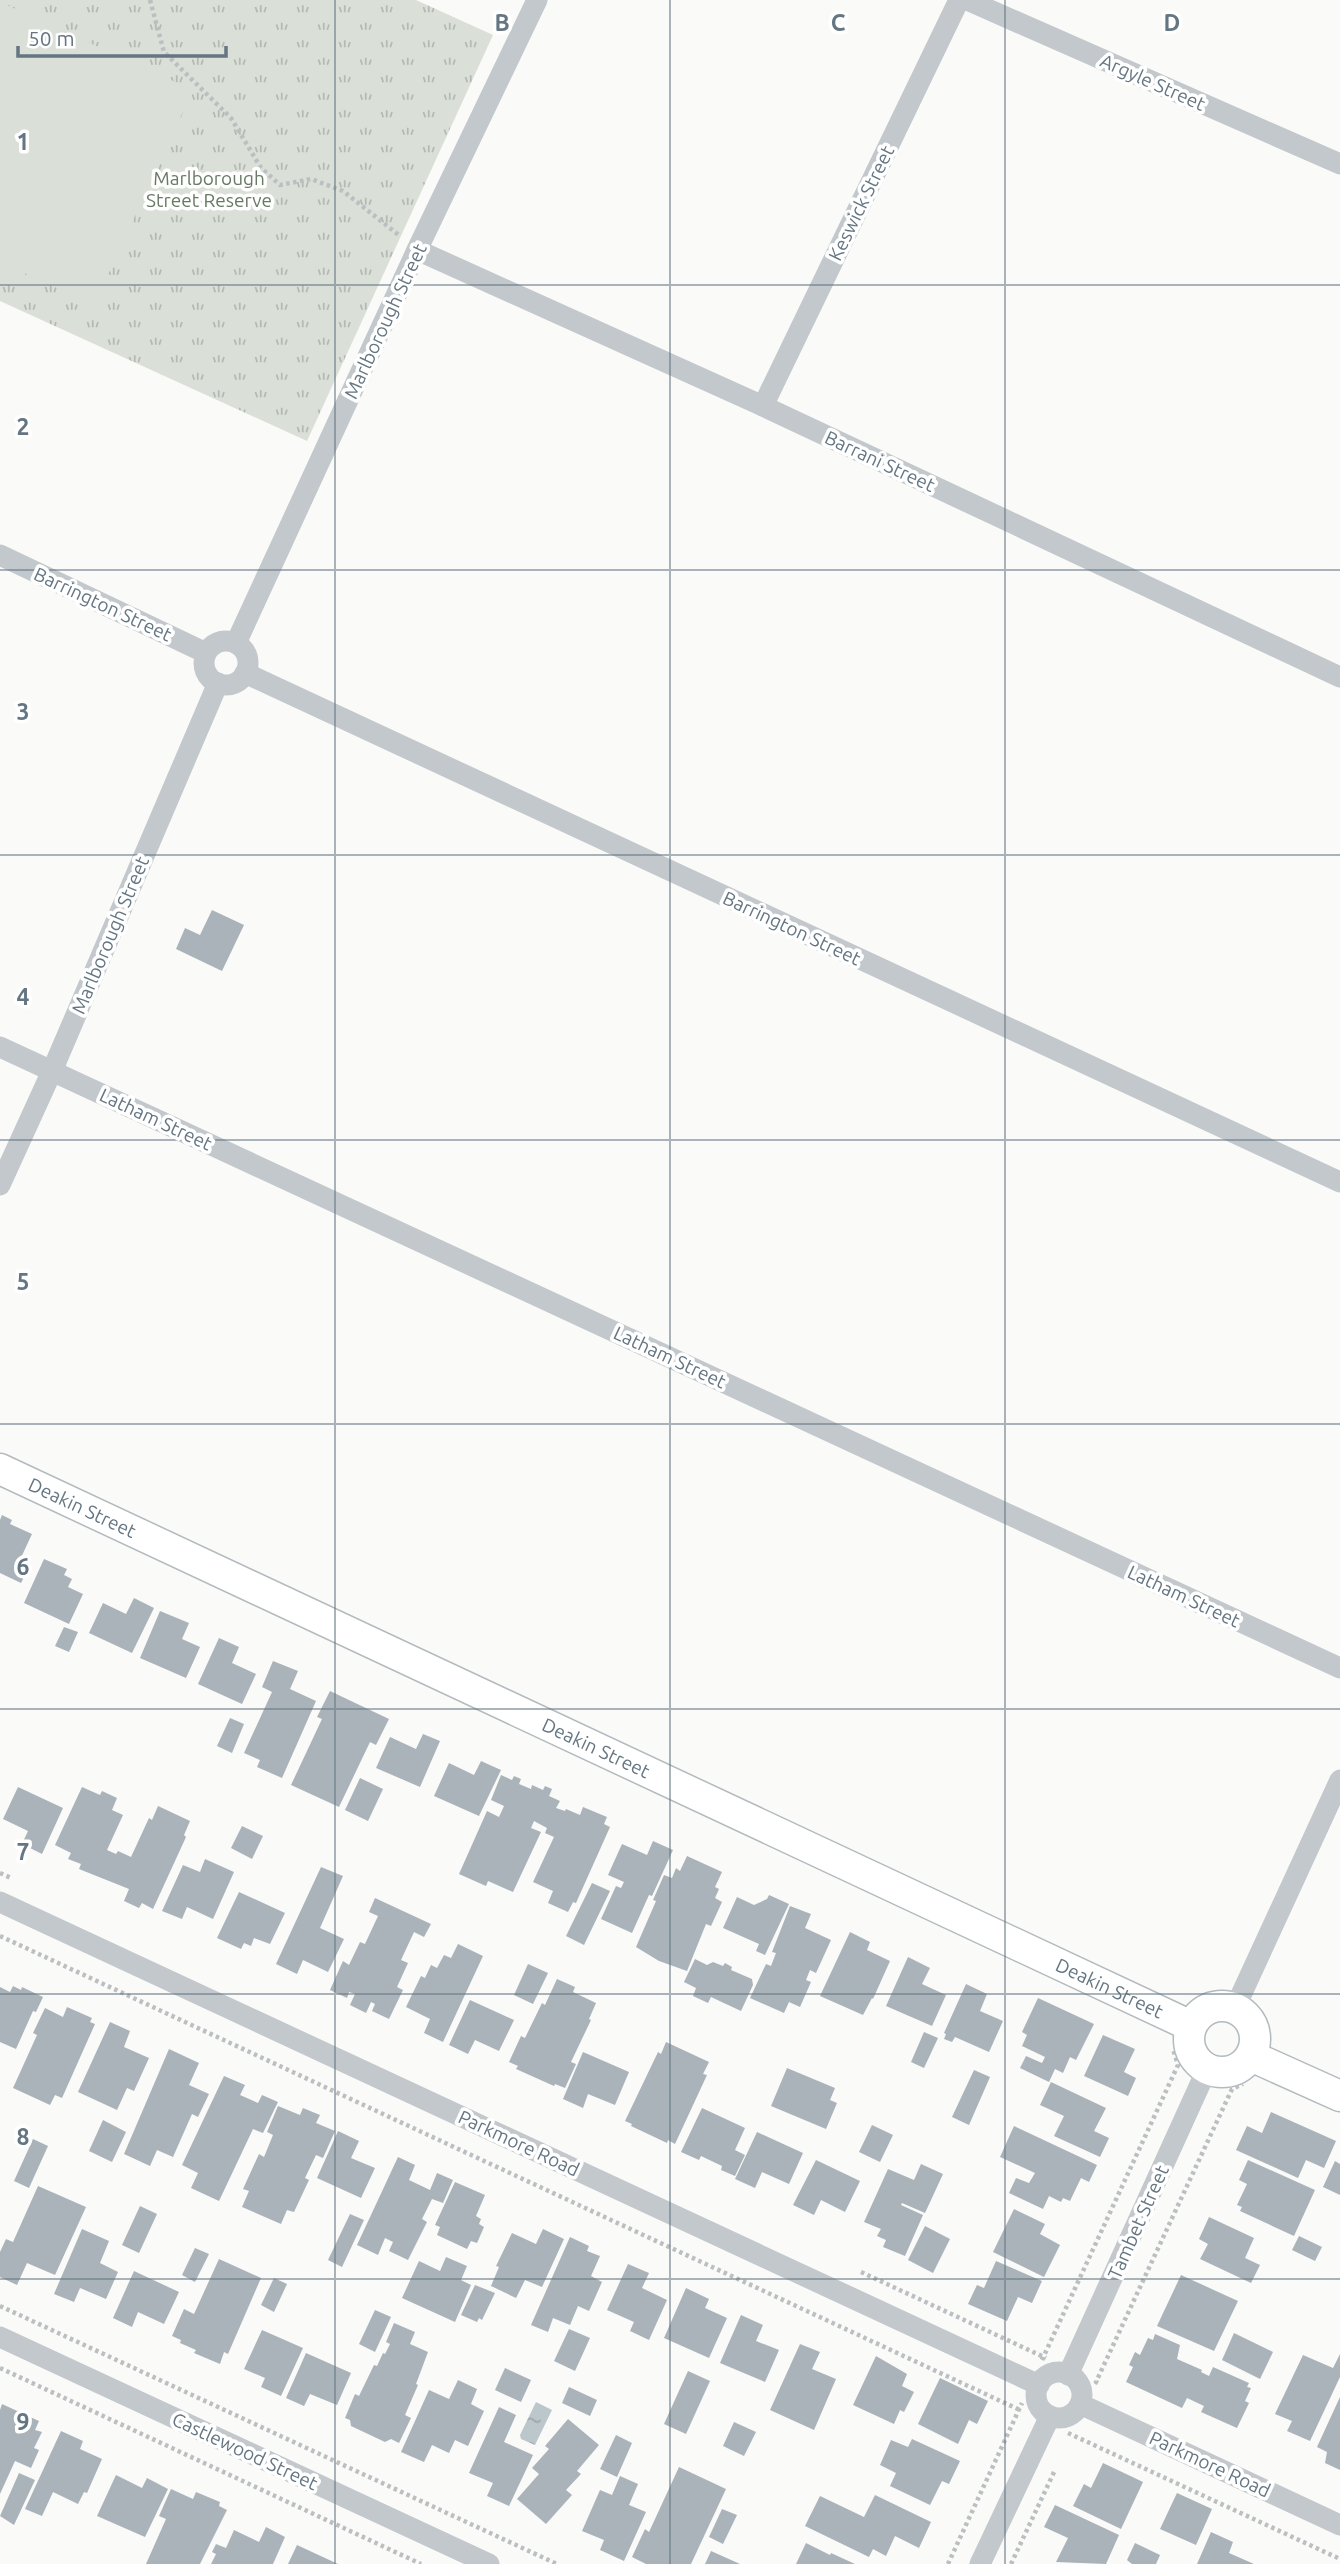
<svg xmlns="http://www.w3.org/2000/svg" width="1340" height="2564" viewBox="0 0 1340 2564" font-family="Ubuntu,sans-serif">
  <defs>
    <pattern id="grass-tufts" width="24" height="20" patternUnits="userSpaceOnUse" patternTransform="scale(1.75)"><rect width="24" height="20" fill="#dadfd7"/><path d="M3 7l-1-3M5 7V3M7 7l1-3M15 17l-1-3M17 17v-4M19 17l1-3" fill="none" stroke="#b4b9b4"/></pattern>
    <pattern id="water-ripples" width="26" height="14" patternUnits="userSpaceOnUse" patternTransform="scale(1.75)"><rect width="26" height="14" fill="#bbc7cb"/><path d="M2 4q2-2 4 0t4 0M15 11q2-2 4 0t4 0" fill="none" stroke="#9ca6aa"/></pattern>
  </defs>
  <rect width="100%" height="100%" fill="#fafaf8"/>
  <path fill="url(#grass-tufts)" d="M0 0H416L493 35 307 441 0 301Z"/>
  <path fill="#dadfd7" d="M0 2 193 90 94 305 0 262Z"/>
  <path fill="url(#water-ripples)" d="M536 2402 552 2410 535 2445 521 2439 520 2435Z"/>
  <g fill="#aab3b9">
    <path d="M212 910 244 925 222 971 176 949 185 928 200 935Z"/>
    <path d="M2 1515 12 1520 10 1524 32 1534 18 1564 28 1569 21 1583 0 1573V1520Z"/>
    <path d="M44 1559 67 1569 64 1575 72 1579 68 1587 83 1594 69 1624 24 1603Z"/>
    <path d="M134 1598 154 1608 132 1653 89 1633 103 1603 126 1614Z"/>
    <path d="M160 1611 189 1623 182 1639 200 1647 186 1678 140 1658Z"/>
    <path d="M64 1627 78 1632 69 1652 55 1646Z"/>
    <path d="M219 1638 239 1647 232 1663 256 1674 242 1704 198 1684Z"/>
    <path d="M273 1661 298 1671 290 1689 316 1701 282 1778 257 1767 260 1760 244 1753 272 1692 262 1687Z"/>
    <path d="M330 1691 389 1719 376 1745 370 1742 339 1807 291 1785 322 1719 317 1717Z"/>
    <path d="M230 1718 244 1724 232 1753 217 1746Z"/>
    <path d="M423 1734 440 1741 420 1787 376 1768 390 1737 416 1749Z"/>
    <path d="M481 1761 501 1770 479 1816 434 1796 449 1763 474 1775Z"/>
    <path d="M501 1775 512 1780 514 1776 521 1779 519 1784 531 1789 532 1785 543 1790 545 1786 552 1789 549 1796 560 1801 556 1808 565 1811 566 1809 580 1815 583 1807 607 1817 604 1824 610 1827 576 1903 573 1902 568 1912 548 1903 553 1891 533 1882 554 1837 545 1833 547 1828 534 1821 531 1828 541 1832 513 1892 488 1881 486 1886 459 1874 487 1811 499 1817 504 1806 491 1800Z"/>
    <path d="M360 1778 383 1789 368 1821 345 1810Z"/>
    <path d="M18 1787 63 1808 42 1854 22 1844 28 1831 3 1819Z"/>
    <path d="M82 1787 100 1795 102 1791 117 1798 112 1810 123 1815 107 1850 116 1854 118 1851 131 1857 149 1818 152 1820 158 1806 190 1821 184 1835 186 1837 153 1909 142 1903 139 1908 124 1901 129 1889 79 1869 81 1864 68 1859 71 1853 55 1845Z"/>
    <path d="M242 1826 263 1836 252 1859 231 1848Z"/>
    <path d="M653 1841 673 1850 652 1896 649 1895 632 1933 601 1919 616 1886 621 1888 624 1882 608 1875 622 1844 647 1855Z"/>
    <path d="M687 1856 722 1872 715 1887 719 1889 715 1898 722 1902 711 1926 706 1924 687 1971 659 1961 636 1947 656 1901 653 1900 664 1875 672 1878 676 1868 680 1871Z"/>
    <path d="M205 1859 234 1872 213 1919 187 1907 182 1919 162 1911 183 1865 200 1872Z"/>
    <path d="M321 1867 343 1876 320 1928 344 1939 328 1972 303 1960 297 1974 276 1964Z"/>
    <path d="M592 1883 610 1891 584 1945 566 1936Z"/>
    <path d="M239 1892 285 1913 270 1944 254 1938 251 1946 244 1943 241 1949 217 1938Z"/>
    <path d="M769 1895 789 1904 765 1955 756 1951 759 1944 723 1928 737 1897 754 1905 767 1899Z"/>
    <path d="M375 1898 431 1924 424 1937 414 1932 401 1960 408 1963 397 1987 403 1990 389 2019 372 2011 375 2004 371 2002 366 2013 350 2005 355 1994 349 1992 347 1998 330 1990 343 1961 349 1965 360 1942 365 1944 378 1916 369 1912Z"/>
    <path d="M790 1906 811 1914 805 1928 831 1940 816 1973 810 1970 806 1980 811 1982 800 2007 789 2002 784 2013 750 1998 766 1964 771 1966 776 1953 772 1952Z"/>
    <path d="M850 1932 870 1942 867 1950 890 1961 873 1999 872 1998 863 2015 820 1996Z"/>
    <path d="M458 1944 483 1956 443 2042 424 2033 430 2019 406 2007 421 1976 425 1978 431 1965 437 1968 444 1955 451 1958Z"/>
    <path d="M908 1957 930 1968 922 1984 946 1995 932 2026 886 2006Z"/>
    <path d="M695 1959 707 1965 713 1962 723 1966 725 1963 732 1967 731 1970 752 1979 753 1985 741 2011 711 1997 708 2003 693 1996 696 1988 684 1982Z"/>
    <path d="M528 1964 548 1973 533 2004 514 1995Z"/>
    <path d="M557 1979 575 1987 573 1992 596 2003 589 2019 591 2020 571 2062 576 2064 565 2088 555 2084 554 2086 516 2069 518 2066 509 2062 521 2036 525 2038 542 2003 545 2005Z"/>
    <path d="M966 1984 987 1994 980 2011 1003 2021 989 2052 955 2037 952 2042 944 2039 946 2034 944 2033Z"/>
    <path d="M13 1986 21 1990 22 1987 43 1997 36 2012 33 2011 16 2049 0 2042V1987L10 1992Z"/>
    <path d="M1038 1998 1094 2024 1076 2060 1070 2057 1063 2073 1055 2069 1049 2082 1020 2068 1026 2056 1042 2063 1045 2057 1022 2046 1027 2035 1022 2032Z"/>
    <path d="M470 2000 514 2020 499 2051 475 2040 468 2054 449 2045Z"/>
    <path d="M67 2007 92 2018 90 2022 95 2024 62 2098 55 2095 50 2105 13 2088 37 2035 33 2033 45 2008 63 2017Z"/>
    <path d="M110 2022 130 2031 124 2047 149 2058 134 2091 127 2088 117 2110 78 2092Z"/>
    <path d="M924 2032 938 2038 924 2068 911 2062Z"/>
    <path d="M1103 2035 1135 2049 1124 2072 1136 2078 1128 2096 1084 2076Z"/>
    <path d="M666 2042 709 2062 703 2074 707 2075 675 2144 668 2140 667 2143 631 2126 632 2124 625 2121 658 2052 661 2054Z"/>
    <path d="M169 2049 199 2063 189 2085 209 2094 198 2117 192 2114 173 2157 157 2150 150 2166 124 2154Z"/>
    <path d="M583 2052 629 2072 615 2105 588 2094 583 2108 563 2099Z"/>
    <path d="M787 2068 835 2088 830 2100 837 2103 826 2129 771 2106Z"/>
    <path d="M974 2070 990 2077 969 2125 952 2117Z"/>
    <path d="M224 2076 245 2085 240 2095 258 2103 262 2095 278 2102 263 2133 253 2129 219 2201 191 2188 198 2173 182 2165Z"/>
    <path d="M1051 2082 1106 2108 1094 2131 1109 2138 1100 2157 1054 2136 1064 2116 1040 2105Z"/>
    <path d="M278 2106 300 2115 303 2108 320 2115 316 2123 335 2131 323 2158 316 2155 305 2178 309 2180 294 2212 287 2210 281 2224 242 2207 249 2191 243 2189 259 2154 264 2157 273 2135 267 2132Z"/>
    <path d="M702 2108 745 2128 735 2150 745 2155 735 2176 721 2170 722 2166 701 2156 699 2160 681 2152Z"/>
    <path d="M1271 2112 1336 2141 1324 2168 1306 2160 1298 2178 1236 2150 1247 2126 1262 2133Z"/>
    <path d="M103 2120 126 2132 112 2162 89 2151Z"/>
    <path d="M872 2125 893 2135 880 2162 859 2152Z"/>
    <path d="M1014 2126 1097 2165 1089 2182 1081 2178 1070 2201 1063 2198 1061 2202 1049 2196 1043 2209 1009 2193 1016 2178 1029 2183 1035 2173 1000 2157Z"/>
    <path d="M338 2131 359 2141 351 2158 375 2168 361 2198 317 2178Z"/>
    <path d="M757 2132 803 2153 789 2184 762 2172 755 2188 735 2179Z"/>
    <path d="M33 2139 48 2146 29 2188 14 2181Z"/>
    <path d="M398 2157 415 2165 409 2180 430 2190 437 2173 453 2180 443 2203 432 2199 422 2219 427 2222 408 2260 389 2251 393 2242 385 2238 378 2255 357 2245Z"/>
    <path d="M816 2160 860 2181 845 2212 821 2200 814 2215 793 2205Z"/>
    <path d="M1248 2160 1315 2190 1294 2236 1240 2211 1242 2207 1237 2205 1247 2184 1239 2180Z"/>
    <path d="M1335 2161 1340 2164V2195L1323 2187Z"/>
    <path d="M921 2164 943 2174 925 2213 902 2203 901 2205 923 2215 905 2256 883 2247 886 2240 877 2236 881 2229 864 2222 888 2169 914 2180Z"/>
    <path d="M455 2182 485 2195 476 2216 481 2219 479 2224 484 2227 477 2243 471 2241 467 2249 437 2235 440 2227 435 2225Z"/>
    <path d="M38 2186 86 2207 55 2275 27 2263 17 2285 0 2277V2252L6 2239 13 2242Z"/>
    <path d="M140 2206 157 2214 139 2253 122 2245Z"/>
    <path d="M1014 2209 1045 2224 1040 2234 1060 2245 1044 2277 993 2252Z"/>
    <path d="M350 2214 364 2220 342 2267 328 2260Z"/>
    <path d="M1209 2217 1254 2238 1245 2258 1260 2265 1251 2283 1200 2259 1208 2244 1199 2239Z"/>
    <path d="M925 2226 950 2239 933 2273 908 2260Z"/>
    <path d="M82 2229 109 2241 100 2263 118 2272 106 2299 80 2288 74 2302 54 2294Z"/>
    <path d="M543 2229 564 2239 542 2287 525 2280 516 2298 491 2286 499 2267 496 2266 512 2233 536 2244Z"/>
    <path d="M1299 2236 1322 2247 1315 2261 1292 2250Z"/>
    <path d="M570 2237 589 2246 587 2251 600 2256 591 2276 602 2282 589 2311 578 2306 570 2325 553 2318 548 2332 531 2325Z"/>
    <path d="M195 2248 209 2254 195 2282 182 2275Z"/>
    <path d="M446 2257 467 2266 461 2280 471 2285 455 2322 402 2298 419 2261 440 2271Z"/>
    <path d="M219 2259 261 2278 228 2354 224 2352 220 2364 194 2353 196 2350 180 2343 181 2340 172 2336 184 2309 194 2314Z"/>
    <path d="M996 2261 1042 2281 1032 2303 1018 2297 1007 2321 968 2304 977 2285 984 2288Z"/>
    <path d="M628 2264 649 2273 642 2288 667 2300 649 2340 630 2331 634 2322 607 2310Z"/>
    <path d="M134 2271 179 2292 164 2324 138 2312 132 2327 113 2318Z"/>
    <path d="M1181 2275 1238 2301 1214 2351 1157 2326Z"/>
    <path d="M274 2278 287 2284 274 2312 261 2305Z"/>
    <path d="M475 2285 495 2293 482 2320 479 2318 477 2322 461 2315Z"/>
    <path d="M686 2288 709 2299 705 2308 727 2318 709 2358 664 2338Z"/>
    <path d="M375 2310 391 2317 375 2352 359 2344Z"/>
    <path d="M741 2315 763 2325 756 2341 779 2350 765 2382 720 2363Z"/>
    <path d="M394 2323 415 2332 410 2344 428 2352 416 2384 418 2385 405 2415 411 2418 399 2443 391 2439 385 2442 351 2426 350 2420 345 2418 355 2394 359 2396 374 2365 377 2366 383 2353 385 2354 390 2344 386 2342Z"/>
    <path d="M569 2329 590 2338 575 2371 554 2361Z"/>
    <path d="M262 2330 303 2348 281 2396 261 2387 265 2378 244 2369Z"/>
    <path d="M1234 2333 1273 2352 1260 2379 1222 2360Z"/>
    <path d="M1155 2334 1180 2345 1177 2359 1202 2370 1201 2372 1209 2376 1213 2367 1249 2383 1247 2387 1251 2388 1245 2401 1249 2403 1237 2428 1201 2412 1204 2406 1187 2398 1182 2408 1126 2382 1133 2367 1129 2365 1135 2352 1140 2355 1148 2338 1153 2340Z"/>
    <path d="M800 2344 820 2352 812 2369 836 2379 814 2430 770 2410Z"/>
    <path d="M306 2353 351 2373 337 2405 310 2394 304 2406 286 2398Z"/>
    <path d="M1340 2354V2377L1310 2441 1287 2431 1292 2421 1275 2414 1303 2355 1333 2368Z"/>
    <path d="M876 2356 907 2374 902 2386 914 2392 904 2412 900 2410 894 2424 853 2405Z"/>
    <path d="M505 2368 531 2380 521 2402 495 2390Z"/>
    <path d="M688 2371 710 2381 686 2434 664 2424Z"/>
    <path d="M940 2378 988 2401 977 2424 969 2420 958 2444 918 2424Z"/>
    <path d="M458 2380 477 2389 471 2404 484 2411 468 2446 455 2440 449 2453 432 2445 424 2462 401 2452 429 2390 449 2399Z"/>
    <path d="M569 2387 597 2400 590 2416 562 2403Z"/>
    <path d="M1340 2397V2470L1325 2463 1327 2452 1317 2447Z"/>
    <path d="M2 2404 39 2421 35 2430 42 2432 34 2448 39 2450 31 2468 15 2461 0 2494V2410Z"/>
    <path d="M499 2407 516 2415 504 2442 533 2455 509 2506 487 2496 493 2483 469 2473Z"/>
    <path d="M568 2419 599 2445 577 2471 581 2474 566 2490 572 2495 546 2524 517 2499 539 2474 532 2468 549 2449 545 2446Z"/>
    <path d="M734 2422 756 2432 744 2456 723 2446Z"/>
    <path d="M61 2431 83 2441 80 2449 102 2459 87 2493 84 2492 78 2504 53 2492 42 2516 25 2509Z"/>
    <path d="M616 2435 632 2443 617 2477 600 2469Z"/>
    <path d="M912 2439 960 2461 949 2484 942 2481 930 2505 890 2486 896 2473 880 2465 891 2440 908 2447Z"/>
    <path d="M1103 2463 1143 2482 1121 2529 1073 2506 1084 2484 1091 2488Z"/>
    <path d="M679 2467 726 2489 691 2564H646L632 2557 645 2529 649 2532Z"/>
    <path d="M19 2473 35 2480 14 2525 0 2516Z"/>
    <path d="M116 2475 142 2488 147 2478 168 2489 145 2537 97 2516Z"/>
    <path d="M620 2476 638 2484 629 2505 646 2512 624 2561 600 2550 604 2540 582 2531 600 2490 612 2495Z"/>
    <path d="M171 2489 193 2499 196 2492 220 2502 219 2506 227 2510 200 2564H146L166 2519 159 2516Z"/>
    <path d="M1177 2493 1212 2509 1196 2545 1160 2529Z"/>
    <path d="M875 2495 931 2522 919 2548 895 2536 886 2556 873 2549 869 2557 805 2526 820 2496 864 2517Z"/>
    <path d="M1055 2505 1119 2535 1106 2564 1056 2562 1068 2538 1044 2527Z"/>
    <path d="M722 2509 737 2515 723 2544 709 2537Z"/>
    <path d="M266 2527 285 2537 273 2564H211L216 2554 212 2552 216 2544 226 2548 234 2530 259 2542Z"/>
    <path d="M1211 2532 1233 2542 1229 2553 1254 2564H1197Z"/>
    <path d="M806 2543 830 2555 831 2553 855 2564H796Z"/>
    <path d="M1135 2543 1160 2555 1156 2564H1132L1127 2560Z"/>
    <path d="M297 2545 338 2564H288Z"/>
    <path d="M711 2551 740 2564H705Z"/>
  </g>
  <g fill="none" stroke-linecap="round" stroke-linejoin="round">
    <g stroke="#b3babf" stroke-width="33">
      <g id="secondary">
        <path id="s1" d="M0 1469 1191 2026"/>
        <circle cx="1222" cy="2039" r="33"/>
        <path d="M1251 2056 1340 2096"/>
      </g>
    </g>
    <g stroke="#bbbfc2" stroke-width="4.5" stroke-dasharray="3.5 3.5" stroke-linecap="butt">
      <path d="M150 0 164 52 231 118 261 168 280 185 311 179 343 191 400 236"/>
      <path d="M0 1873 11 1878"/>
      <path d="M0 1936 1022 2411"/>
      <path d="M861 2272 1046 2358"/>
      <path d="M0 2306 557 2564"/>
      <path d="M1042 2360 1178 2065 1173 2049"/>
      <path d="M0 2368 421 2564"/>
      <path d="M1098 2383 1096 2382 1232 2089 1243 2084"/>
      <path d="M1068 2433 1340 2559"/>
      <path d="M948 2564 1022 2403"/>
      <path d="M1011 2564 1055 2470"/>
    </g>
    <g stroke="#c3c8cc" stroke-width="21">
      <path d="M967 0 1340 164"/>
      <path d="M417 250 763 406 1340 677"/>
      <path d="M763 406 959 0"/>
      <path d="M0 555 206 653"/>
      <circle cx="226" cy="663" r="22"/>
      <path d="M236 643 417 250 537 0"/>
      <path d="M245 673 1340 1182"/>
      <path d="M0 1047 1340 1668"/>
      <path d="M0 1185 52 1071 218 683"/>
      <path d="M0 1902 1039 2385"/>
      <path d="M1235 2008 1340 1780"/>
      <path d="M0 2337 489 2564"/>
      <circle cx="1059" cy="2395" r="23"/>
      <path d="M1068 2375 1207 2069"/>
      <path d="M1080 2404 1340 2525"/>
      <path d="M980 2564 1050 2416"/>
    </g>
    <use href="#secondary" stroke="#fff" stroke-width="30"/>
  </g>
  <path fill="none" stroke="#657683" stroke-width="2" stroke-opacity="0.55" d="M335 0V2564M670 0V2564M1005 0V2564M0 285H1340M0 570H1340M0 855H1340M0 1140H1340M0 1424H1340M0 1709H1340M0 1994H1340M0 2279H1340"/>
  <g text-anchor="middle" dominant-baseline="central" stroke-width="7" stroke-linejoin="round" paint-order="stroke">
    <g font-size="19" fill="#657683" stroke="#fff">
      <text transform="translate(1153 82) rotate(24)">Argyle Street</text>
      <text transform="translate(861 203) rotate(-64)">Keswick Street</text>
      <text transform="translate(385 321) rotate(-65)">Marlborough Street</text>
      <text transform="translate(880 461) rotate(25)">Barrani Street</text>
      <text transform="translate(103 604) rotate(25)">Barrington Street</text>
      <text transform="translate(792 928) rotate(25)">Barrington Street</text>
      <text transform="translate(110 935) rotate(-67)">Marlborough Street</text>
      <text transform="translate(156 1119) rotate(25)">Latham Street</text>
      <text transform="translate(670 1357) rotate(25)">Latham Street</text>
      <text stroke="none"><textPath href="#s1" startOffset="91">Deakin Street</textPath></text>
      <text transform="translate(1184 1596) rotate(25)">Latham Street</text>
      <text stroke="none"><textPath href="#s1" startOffset="658">Deakin Street</textPath></text>
      <text stroke="none"><textPath href="#s1" startOffset="1225">Deakin Street</textPath></text>
      <text transform="translate(519 2143) rotate(25)">Parkmore Road</text>
      <text transform="translate(1138 2222) rotate(-66)">Tambet Street</text>
      <text transform="translate(245 2451) rotate(25)">Castlewood Street</text>
      <text transform="translate(1210 2464) rotate(25)">Parkmore Road</text>
    </g>
    <g font-size="19" fill="#687a64" stroke="#fff">
      <text x="209" y="178">Marlborough<tspan x="209" dy="22">Street Reserve</tspan></text>
    </g>
  </g>
  <g font-size="23" text-anchor="middle" font-weight="bold" fill="#657683" stroke="#fff" stroke-width="7" stroke-linejoin="round" paint-order="stroke">
    <text x="502" y="31">B</text>
    <text x="838" y="31">C</text>
    <text x="1172" y="31">D</text>
    <text x="23" y="150">1</text>
    <text x="23" y="435">2</text>
    <text x="23" y="720">3</text>
    <text x="23" y="1005">4</text>
    <text x="23" y="1290">5</text>
    <text x="23" y="1575">6</text>
    <text x="23" y="1860">7</text>
    <text x="23" y="2145">8</text>
    <text x="23" y="2430">9</text>
  </g>
  <path d="M18 46v10h208v-10" fill="none" stroke="#657683" stroke-width="3.5"/>
  <text x="28" y="46" font-size="21" fill="#657683" stroke="#ffffff" stroke-width="5" paint-order="stroke">50 m</text>
</svg>
